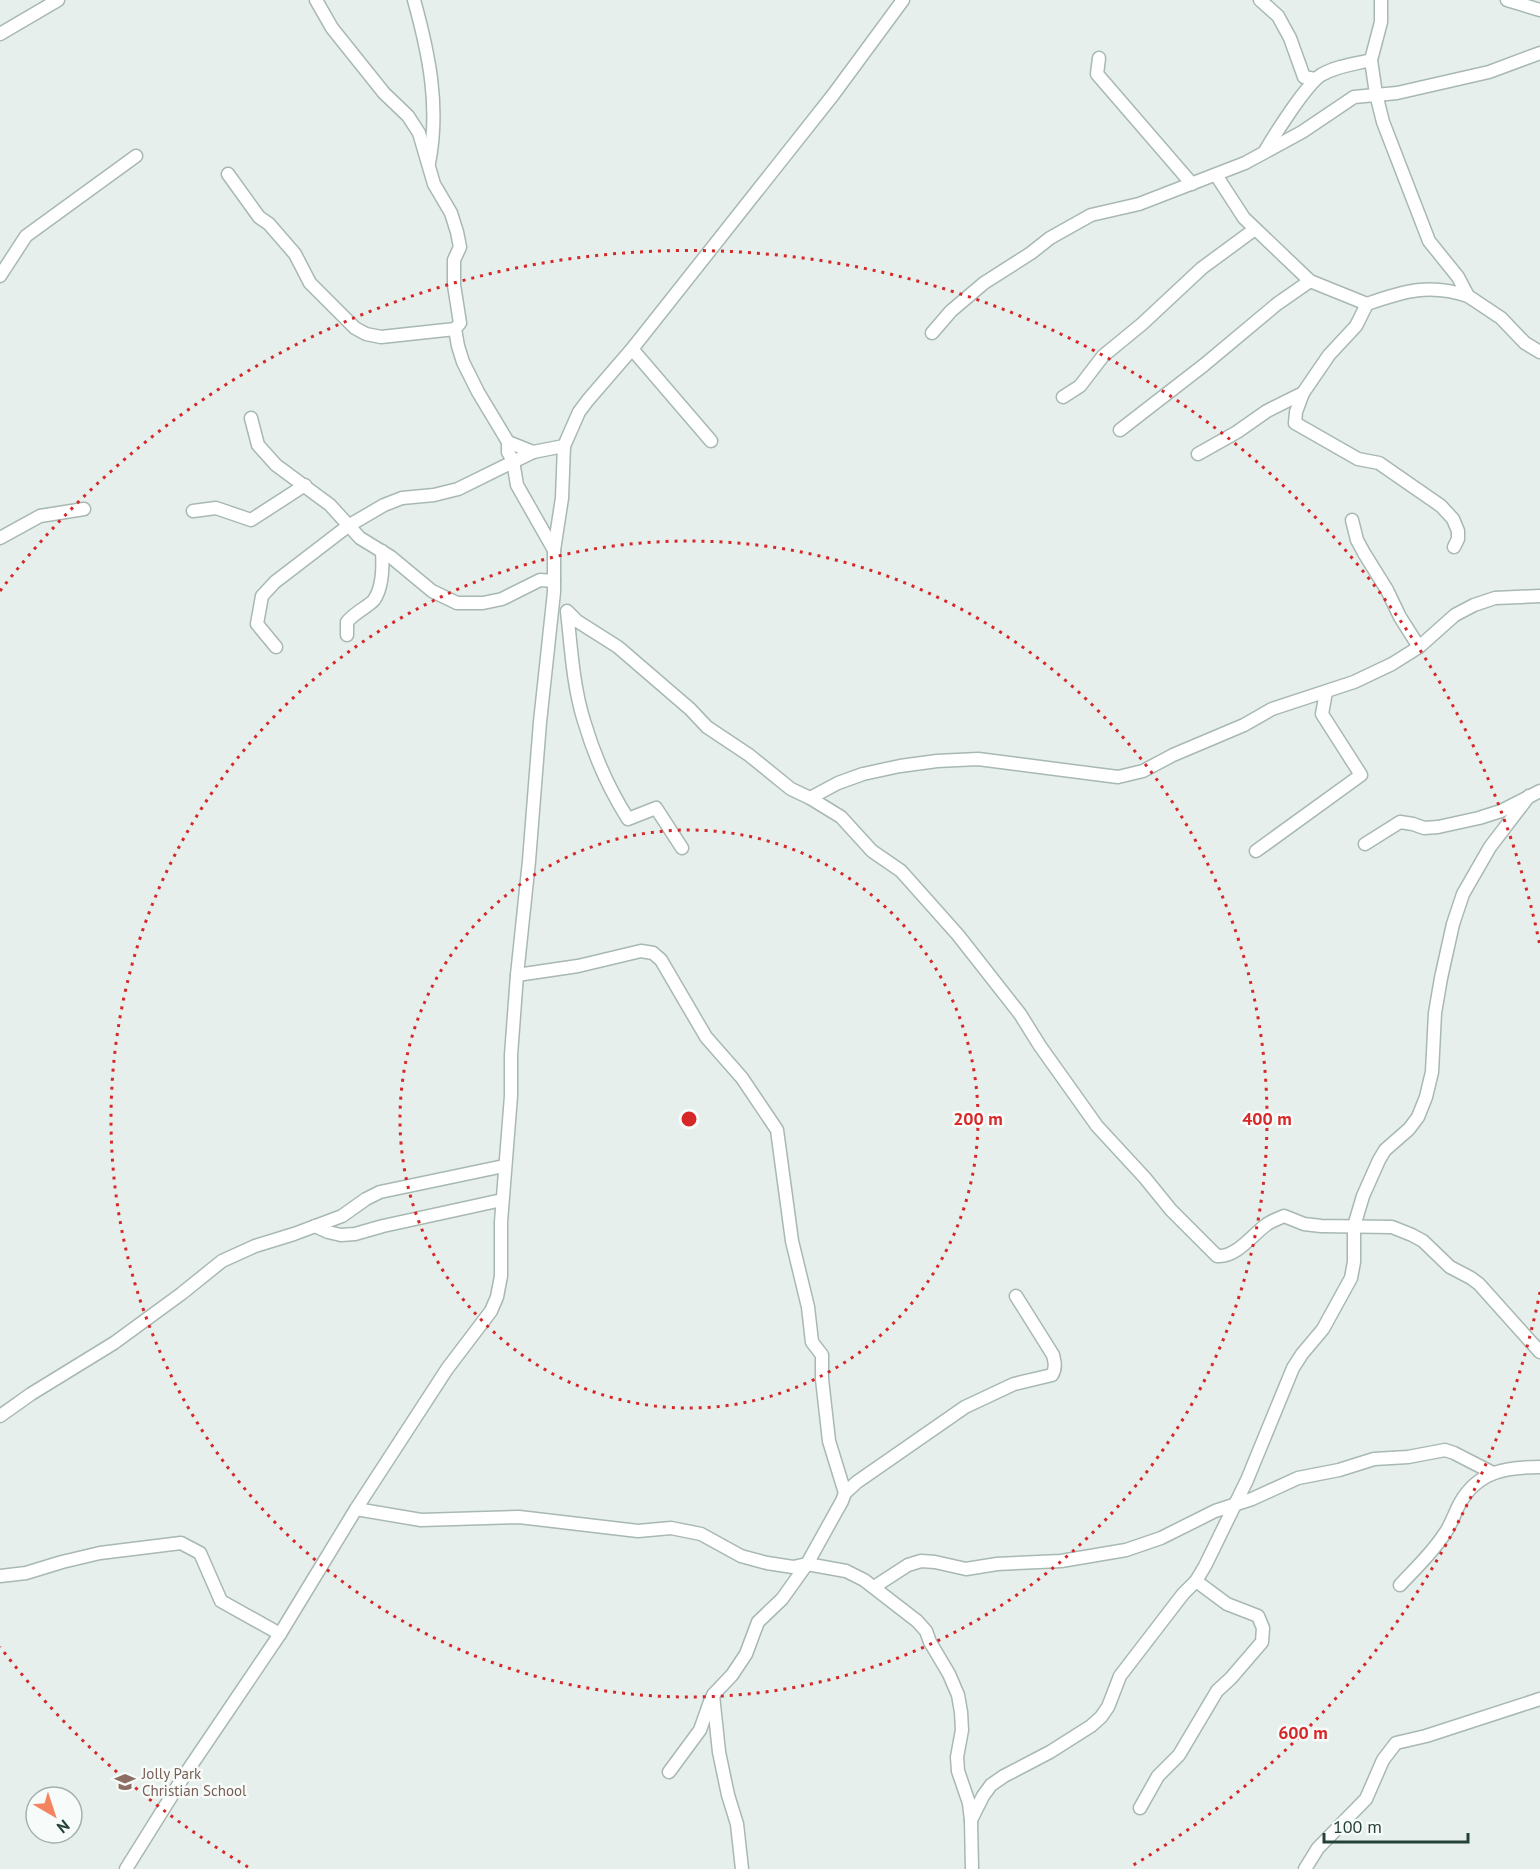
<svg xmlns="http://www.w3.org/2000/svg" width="1540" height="1869" viewBox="0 0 1540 1869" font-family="'PT Sans',sans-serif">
  <rect width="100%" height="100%" fill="#e6efeb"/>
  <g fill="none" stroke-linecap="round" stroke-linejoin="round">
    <g stroke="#a8b8b2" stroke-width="15">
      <g id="minor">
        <path d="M316 0 332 28 384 93 408 116 419 133 434 184 451 213 457 232 460 247 454 260V285L460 323 455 329 458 346 463 362 478 392 508 442V452L513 461 517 485 554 550"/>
        <path d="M414 0C429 54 440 107 429 163"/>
        <path d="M1260 0 1278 16 1290 38 1304 77 1315 79"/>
        <path d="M1381 0V22L1371 60 1376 94 1383 122 1429 241 1458 277 1468 296 1501 318 1525 343 1540 352"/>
        <path d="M1507 0 1540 10"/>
        <path d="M0 34 58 0"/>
        <path d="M1099 58 1097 74 1192 184"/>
        <path d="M1265 151C1275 134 1306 85 1321 75 1336 66 1355 64 1371 60"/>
        <path d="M228 174 259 217 269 224 295 254 310 283 355 328 366 334 381 337 455 329"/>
        <path d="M1216 175 1244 218 1310 281 1367 304"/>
        <path d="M0 276 26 236 136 156"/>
        <path d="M932 333 951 311 984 283 1031 253 1050 238 1091 215 1139 204 1245 163 1302 132 1354 97 1397 93 1489 72 1540 53"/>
        <path d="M632 349 711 441"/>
        <path d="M1063 397 1080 386 1103 356 1142 324 1202 268 1255 229"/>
        <path d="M251 418 258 445 276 465 330 505 360 538 391 557 432 591 457 603H483L502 599 540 580 554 581"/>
        <path d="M1120 430 1204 365 1277 304 1310 281"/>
        <path d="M508 442 533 452"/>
        <path d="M1198 454 1237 432 1267 411 1303 393"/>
        <path d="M193 511 216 508 251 520 305 485"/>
        <path d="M1352 520 1357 540 1364 553 1387 590 1400 617 1419 647"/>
        <path d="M0 538 40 516 84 509"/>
        <path d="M1454 547 1458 539V531L1453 519 1441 506 1379 463 1358 459 1295 423 1296 412 1303 393 1329 355 1356 326 1367 304C1404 291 1430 283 1468 296"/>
        <path d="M347 635V622C354 613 369 606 374 600 383 587 383 566 382 551"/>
        <path d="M276 647 257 624 262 596 275 582 348 526 384 505 402 498 434 495 458 489 533 452 564 446"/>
        <path d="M810 798 838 783 863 774 900 766 937 761 978 759 1118 777 1143 771 1173 755 1244 725 1272 709 1354 682 1392 664 1419 647 1455 615 1474 605 1495 598 1540 596"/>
        <path d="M1365 844 1400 822 1413 824 1424 828 1438 827 1479 818 1501 811 1540 791"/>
        <path d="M682 848 656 808 628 819C609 789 594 755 584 721 573 686 571 647 567 611L577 621 618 647 690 709 707 727 749 755 791 789 810 798 841 817 872 851 901 871 958 935 1020 1014 1040 1046 1097 1126 1145 1178 1171 1210 1217 1256C1236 1258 1252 1235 1266 1225 1271 1221 1278 1219 1284 1216L1304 1224 1321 1226 1392 1227 1412 1235 1423 1241 1450 1267 1471 1278 1479 1284 1540 1352"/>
        <path d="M1256 851 1361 775 1322 714 1326 692"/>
        <path d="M517 975 578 966 641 951 653 953 661 960 706 1037 742 1078 777 1130 792 1241 808 1307 812 1342 822 1355V1379L829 1441 845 1493"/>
        <path d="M315 1226 328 1232 341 1235 355 1234 383 1226 502 1200"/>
        <path d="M0 1416 31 1394 114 1343 181 1294 222 1261 255 1246 294 1234 342 1216 366 1199 380 1192 504 1166"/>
        <path d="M356 1509 421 1520 519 1517 638 1531 671 1528 701 1534 741 1556 767 1563 793 1567 807 1564 846 1571 864 1580 917 1621 926 1631 930 1642 949 1674 958 1695 961 1712 962 1730 957 1757 958 1771 969 1803 971 1820 972 1869"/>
        <path d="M0 1576 26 1573 62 1562 100 1553 181 1543 200 1553 221 1601 280 1634"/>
        <path d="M1400 1585C1415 1569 1431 1554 1443 1536 1451 1526 1454 1514 1460 1503 1478 1471 1507 1467 1540 1467"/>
        <path d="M874 1587 908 1565 921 1561 935 1562 966 1569 997 1564 1061 1561 1126 1550 1161 1538 1215 1511 1252 1499 1298 1478 1339 1470 1374 1459 1408 1457 1445 1450 1454 1453 1493 1473"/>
        <path d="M669 1772 700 1730 711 1699"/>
        <path d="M1140 1808 1158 1776 1179 1755 1217 1691 1231 1678 1262 1642 1263 1628 1258 1616 1227 1604 1196 1581"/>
        <path d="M971 1820 983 1796 991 1785 1004 1776 1050 1752 1091 1726 1101 1717 1108 1707 1120 1676 1183 1594 1196 1581 1205 1566 1247 1480 1293 1368 1302 1354 1323 1329 1351 1278 1354 1262V1226L1363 1196 1379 1160 1385 1150 1409 1129 1418 1117 1426 1097 1432 1072 1435 1013 1441 978 1453 924 1463 894 1490 847 1529 796"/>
        <path d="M126 1869 184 1776 280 1634 356 1509 447 1369 491 1311 497 1297 501 1276V1222L511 1096V1055L517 975 529 861 540 722 554 592V550L562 498 564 446 579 412 588 400 632 349 833 95 903 0"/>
        <path d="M742 1869 737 1824 728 1795 719 1752 713 1695 732 1675 746 1654 758 1622 782 1599 807 1564 842 1501 845 1493 857 1482 965 1407 1014 1384 1052 1375C1056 1368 1055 1363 1053 1355L1016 1296"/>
        <path d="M1305 1869 1318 1848 1366 1799 1383 1760 1396 1743 1426 1736 1540 1699"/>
      </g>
    </g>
    <use href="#minor" stroke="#fff" stroke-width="12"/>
  </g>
  <g fill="none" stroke="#d62828" stroke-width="3" stroke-dasharray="3 6">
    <circle cx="689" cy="1119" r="289"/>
    <circle cx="689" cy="1119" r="578"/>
    <path d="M1540 1292A868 868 0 0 1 1130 1867M248 1867A868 868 0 0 1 0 1647M0 591A868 868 0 0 1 1540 946"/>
  </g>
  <defs>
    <g id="school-bare" transform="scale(1.62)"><path d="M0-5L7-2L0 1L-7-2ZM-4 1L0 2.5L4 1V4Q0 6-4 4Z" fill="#8d6e63" stroke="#f7fbf9" stroke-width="2.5" paint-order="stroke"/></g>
  </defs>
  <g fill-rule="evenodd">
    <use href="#school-bare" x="125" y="1782"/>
  </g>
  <g text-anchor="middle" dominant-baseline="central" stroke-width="5" stroke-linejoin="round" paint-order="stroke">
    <g font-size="15" fill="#785e54" stroke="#f7fbf9" text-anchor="start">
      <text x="142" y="1773">Jolly Park<tspan x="142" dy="17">Christian School</tspan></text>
    </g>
  </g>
  <circle cx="689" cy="1119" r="9" fill="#d62828" stroke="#f7fbf9" stroke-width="3"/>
  <g font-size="18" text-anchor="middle" font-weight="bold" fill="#d62828" stroke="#f7fbf9" stroke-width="5" stroke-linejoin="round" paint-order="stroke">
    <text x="978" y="1125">200 m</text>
    <text x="1267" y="1125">400 m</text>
    <text x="1303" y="1739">600 m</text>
  </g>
  <g transform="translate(54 1815) rotate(141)"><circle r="28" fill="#f7fbf9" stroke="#a3b1ad" stroke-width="1.5"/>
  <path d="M0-4.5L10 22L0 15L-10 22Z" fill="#f4845f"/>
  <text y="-9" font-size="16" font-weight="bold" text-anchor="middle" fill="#24423a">N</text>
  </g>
  <path d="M1324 1833v9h144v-9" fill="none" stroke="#24423a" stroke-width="3"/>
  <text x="1333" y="1833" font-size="18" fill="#24423a" stroke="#f7fbf9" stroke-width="4.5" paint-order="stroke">100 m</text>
</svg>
